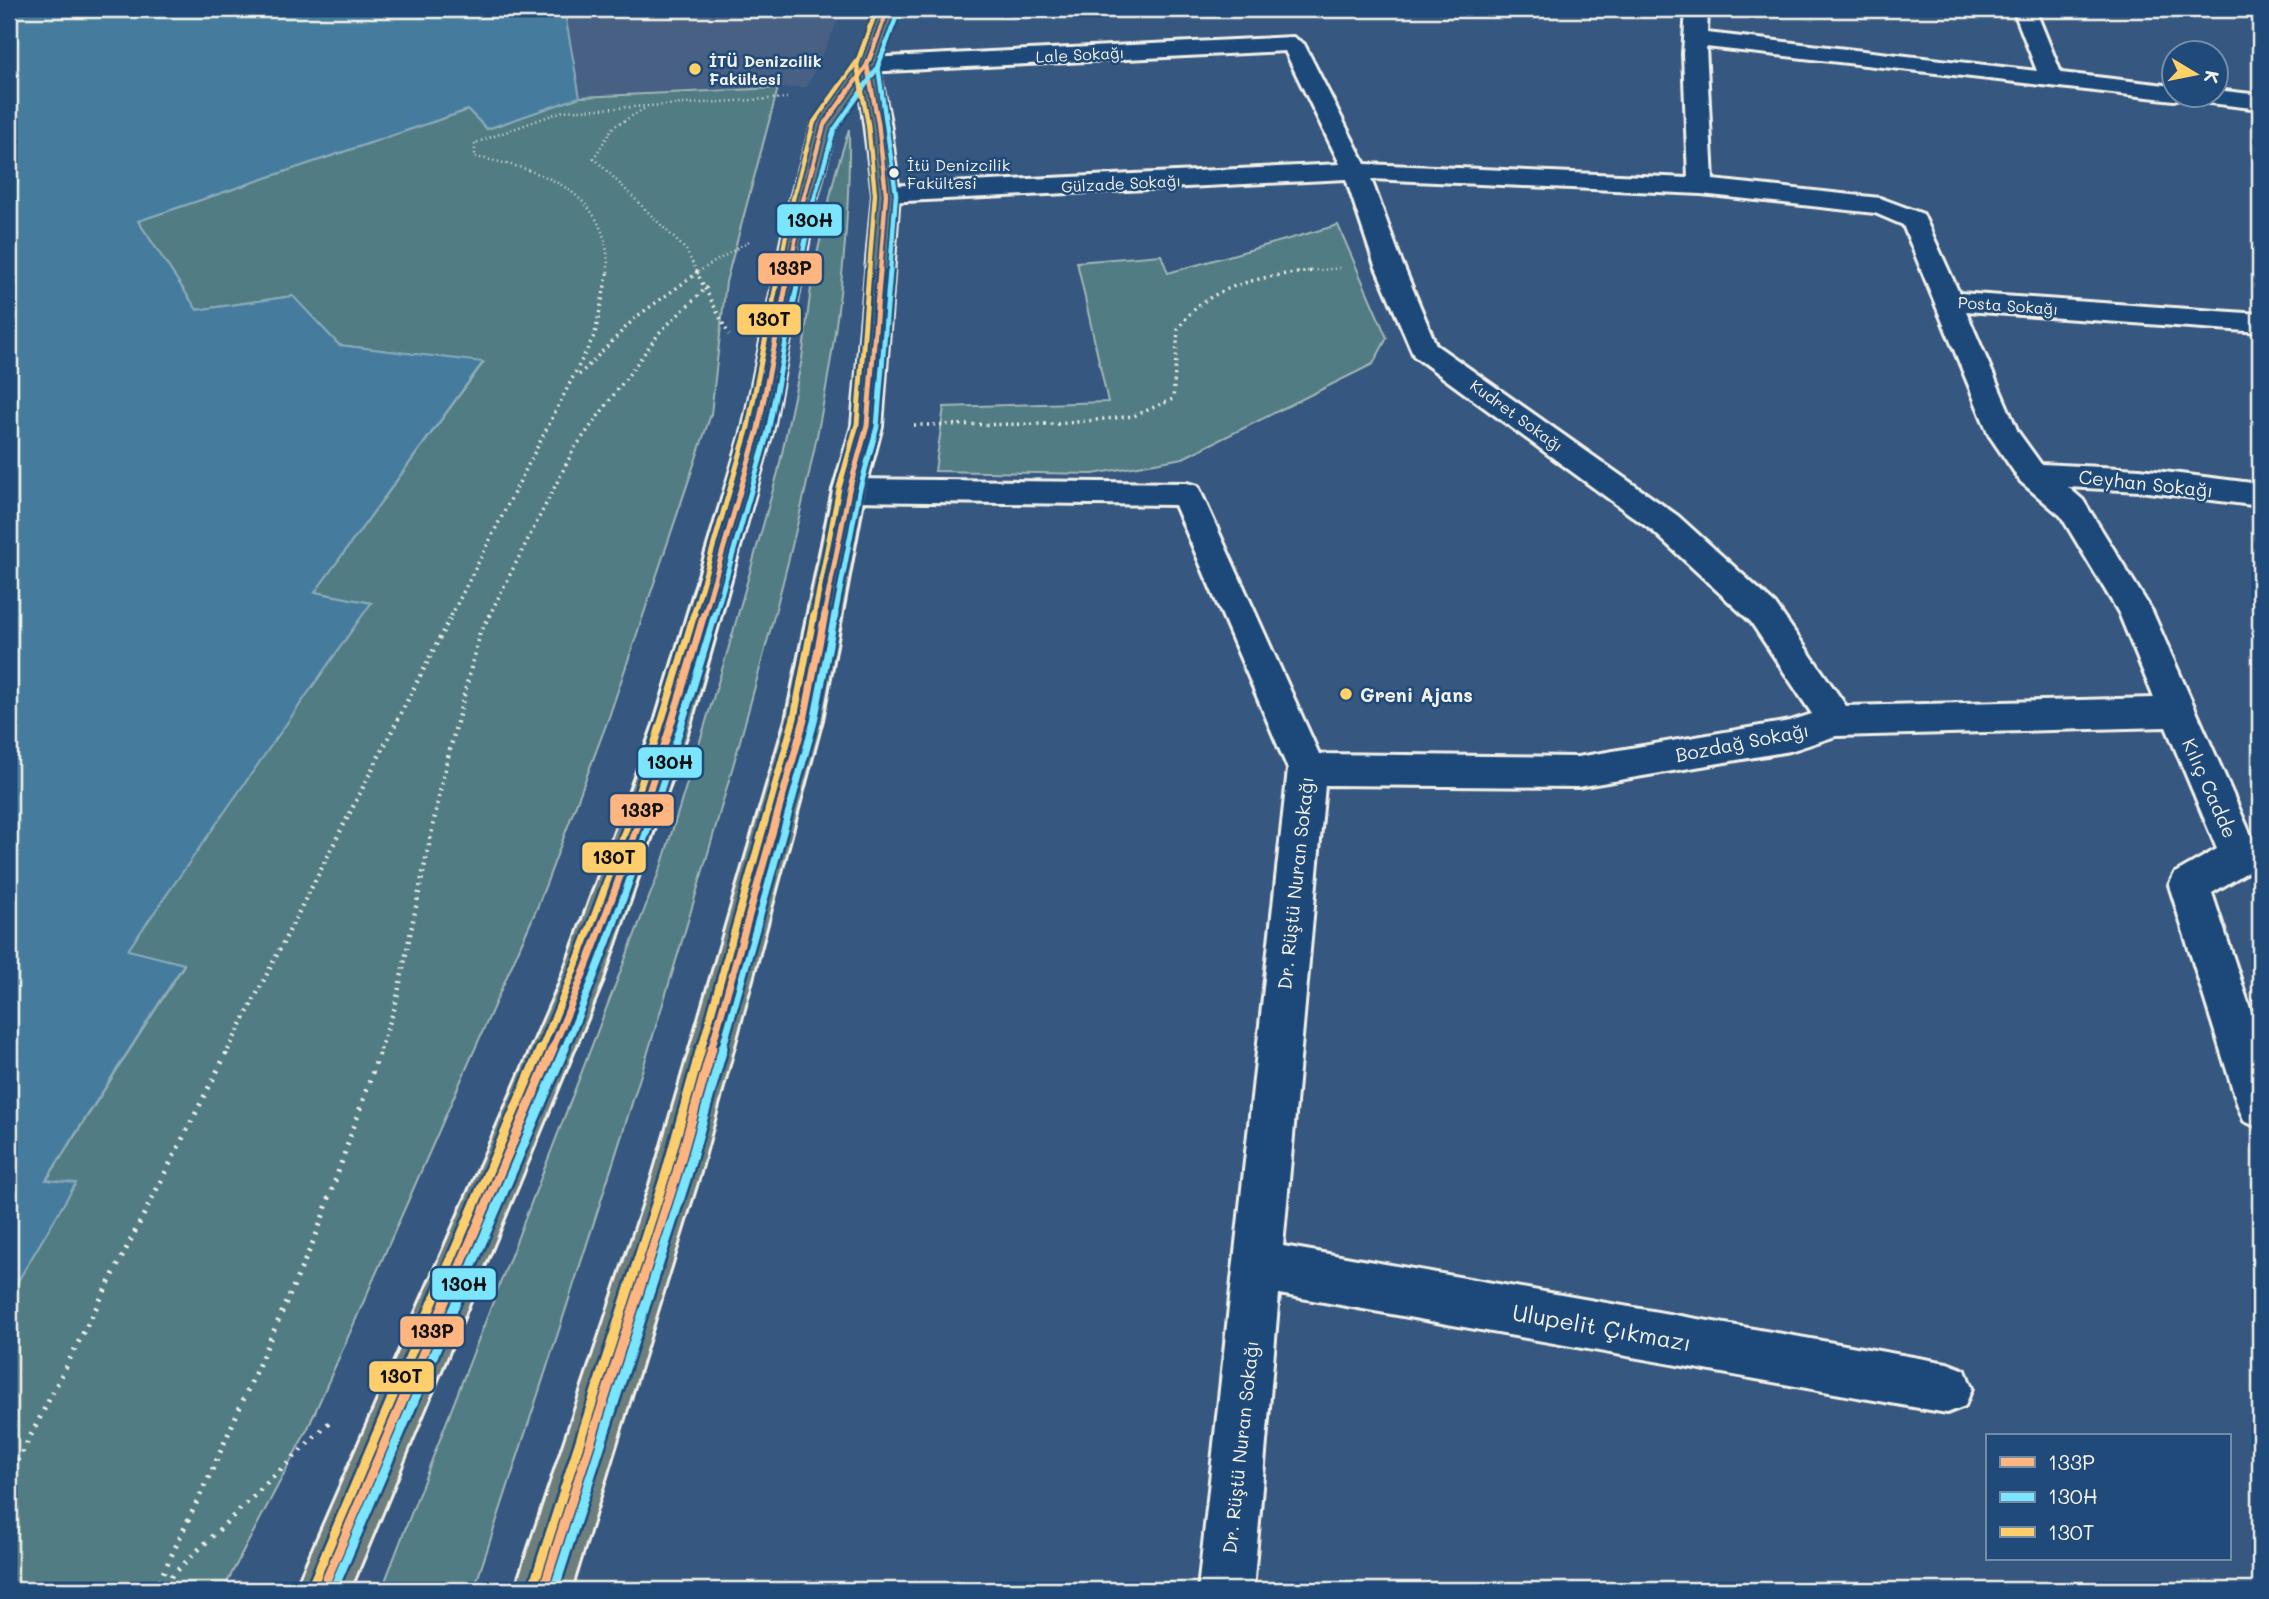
<svg xmlns="http://www.w3.org/2000/svg" width="2269" height="1599" viewBox="0 0 2269 1599" font-family="Mali,sans-serif">
  <rect width="100%" height="100%" fill="#365780"/>
  <filter id="ink" filterUnits="userSpaceOnUse"><feTurbulence type="fractalNoise" baseFrequency=".0143" numOctaves="2"/><feDisplacementMap in="SourceGraphic" scale="14" xChannelSelector="R" yChannelSelector="G"/><feConvolveMatrix kernelMatrix="1 2 1 2 8 2 1 2 1" color-interpolation-filters="sRGB"/></filter>
  <g filter="url(#ink)">
    <path fill="#466084" d="M564 9H844L807 87 581 97Z"/>
    <g fill="#517c83" stroke="#a2b6b6" stroke-width="2">
      <path d="M778 88 726 282 711 414 609 717 537 908 308 1428 223 1590H9V1296L75 1184 46 1181 184 965 127 950 371 603 315 592 483 363 339 345 292 296 197 310 138 221 468 110 487 129 580 97Z"/>
      <path d="M849 129C852 343 794 545 738 748 659 1032 565 1311 474 1590H424L384 1584 662 864 728 650 778 472 802 359 813 272 835 175Z"/>
      <path d="M1338 225 1387 338 1373 364 1183 458 1093 474 935 471 944 407 1108 402 1077 262 1161 255 1168 273Z"/>
    </g>
    <path fill="#447c9d" stroke="#8aabbb" stroke-width="2" d="M9 9H564L580 97 487 129 468 110 138 221 197 310 293 296 339 345 483 362 315 592 371 603 128 950 184 964 46 1180 76 1183 9 1296Z"/>
    <g fill="none" stroke-linecap="round" stroke-linejoin="round">
      <g stroke="#f4f1e8" stroke-width="6">
        <path id="street" d="M1686 9H1708L1707 33 2037 71 2013 9H2035L2061 73 2174 86V94H2216V90L2260 95V109L2193 101 2183 97 2174 100 1706 47 1713 180 1880 198 1923 214 1959 293 2260 314V332L1966 311 2018 432 2041 464 2140 469 2260 484V506L2140 491 2068 487 2083 500 2152 611 2260 856 2254 868 2212 893 2260 1039V1128L2244 1121 2238 1106 2169 885 2175 873 2217 849 2166 727 1836 736 1790 751 1578 787 1325 785 1283 1246 1947 1363 1965 1370 1972 1388 1965 1406 1947 1413 1279 1294 1253 1590H1198L1288 769 1175 505 849 501 838 498 833 490 838 482 849 479 1187 483 1198 486 1319 754 1578 757 1790 721 1812 714 1751 622 1654 532 1414 356 1374 263 1346 179 886 202 877 199 873 194 877 189 886 186 1340 164 1285 51 867 72 856 65 867 58 1293 37 1304 44 1365 164 1688 178 1683 54ZM1371 179 1701 194 1875 213 1903 225 1989 435 2021 482 2061 516 2119 613 2154 698 1846 706 1775 604 1678 516 1436 345 1402 263Z"/>
      </g>
      <g stroke="#f4f1e8" stroke-width="6">
        <path id="primary" d="M877 9H899L878 65 890 122 899 194 882 426 865 490 822 720 699 1176 571 1590H515L653 1176 786 720 833 490 852 426 873 194 860 91 836 125 816 201 773 429 691 722 601 985 350 1590H295L559 985 655 722 743 429 790 201 812 125 856 64Z"/>
      </g>
      <g stroke="#f4f1e8" stroke-width="2.5" stroke-dasharray="1 3.5" stroke-linecap="butt">
        <path d="M644 109 613 127 594 158 686 250 697 272"/>
        <path d="M608 272C610 191 541 169 475 157V143L563 111 787 98"/>
        <path d="M698 272 749 241"/>
        <path d="M1298 272 1342 268"/>
      </g>
      <g stroke="#f4f1e8" stroke-width="3.5" stroke-dasharray="2 4.5" stroke-linecap="butt">
        <path d="M696 271 729 335"/>
        <path d="M579 375 636 317 700 271"/>
        <path d="M914 425 1057 424 1134 416 1173 399 1178 330C1204 284 1268 275 1315 271"/>
        <path d="M451 616 595 334 608 271"/>
        <path d="M489 616 574 449 660 332 707 287"/>
      </g>
      <g stroke="#f4f1e8" stroke-width="4.5" stroke-dasharray="2 5" stroke-linecap="butt">
        <path d="M228 1050 452 614"/>
        <path d="M380 1050 395 1007 444 773 480 633 490 614"/>
      </g>
      <g stroke="#f4f1e8" stroke-width="5" stroke-dasharray="2.5 7" stroke-linecap="butt">
        <path d="M9 1478 229 1048"/>
        <path d="M155 1590 214 1466 317 1233 381 1048"/>
        <path d="M157 1590 332 1420"/>
      </g>
      <use href="#street" fill="#1f4a7a" fill-rule="evenodd"/>
      <use href="#primary" fill="#6d7e7c" fill-rule="evenodd"/>
      <g stroke="#1f4a7a" stroke-width="8">
        <g id="bus-1-far3">
          <path d="M789 272 803 201 824 125 867 65 888 9"/>
          <path d="M880 272 886 194 878 122 867 65 880 30"/>
        </g>
      </g>
      <g stroke="#1f4a7a" stroke-width="10">
        <g id="bus-1-far2">
          <path d="M704 616 758 429 789 271"/>
          <path d="M824 616 849 490 867 426 880 271"/>
        </g>
      </g>
      <g stroke="#1f4a7a" stroke-width="12">
        <g id="bus-1-far1">
          <path d="M552 1050C612 909 662 761 704 614"/>
          <path d="M711 1050 804 720 825 614"/>
        </g>
      </g>
      <g stroke="#1f4a7a" stroke-width="14">
        <g id="bus-1">
          <path d="M322 1590 553 1048"/>
          <path d="M543 1590 676 1176 712 1048"/>
        </g>
      </g>
      <g stroke="#1f4a7a" stroke-width="8">
        <g id="bus-2-far3">
          <path d="M799 272 813 203 834 130 876 70 898 13"/>
          <path d="M890 272 896 194 878 66 890 34"/>
        </g>
      </g>
      <g stroke="#1f4a7a" stroke-width="10">
        <g id="bus-2-far2">
          <path d="M715 616 768 432 800 271"/>
          <path d="M835 616 859 492 877 427 890 271"/>
        </g>
      </g>
      <g stroke="#1f4a7a" stroke-width="12">
        <g id="bus-2-far1">
          <path d="M564 1050C624 909 672 761 715 614"/>
          <path d="M722 1050 814 722 835 614"/>
        </g>
      </g>
      <g stroke="#1f4a7a" stroke-width="14">
        <g id="bus-2">
          <path d="M333 1590 565 1048"/>
          <path d="M554 1590 686 1179 723 1048"/>
        </g>
      </g>
      <g stroke="#1f4a7a" stroke-width="8">
        <g id="bus-3-far3">
          <path d="M779 272 793 199 814 122 858 60 877 9"/>
          <path d="M869 272 875 194 868 124 857 65 870 26"/>
        </g>
      </g>
      <g stroke="#1f4a7a" stroke-width="10">
        <g id="bus-3-far2">
          <path d="M693 616 748 427 779 271"/>
          <path d="M814 616 839 488 857 424 869 271"/>
        </g>
      </g>
      <g stroke="#1f4a7a" stroke-width="12">
        <g id="bus-3-far1">
          <path d="M541 1050C601 909 651 762 694 614"/>
          <path d="M701 1050 794 718 814 614"/>
        </g>
      </g>
      <g stroke="#1f4a7a" stroke-width="14">
        <g id="bus-3">
          <path d="M312 1586 541 1048"/>
          <path d="M533 1587 666 1173 701 1048"/>
        </g>
      </g>
      <use href="#bus-1-far3" stroke="#ffb580" stroke-width="4.5"/>
      <use href="#bus-1-far2" stroke="#ffb580" stroke-width="5"/>
      <use href="#bus-1-far1" stroke="#ffb580" stroke-width="7"/>
      <use href="#bus-1" stroke="#ffb580" stroke-width="9"/>
      <use href="#bus-2-far3" stroke="#7ae5fd" stroke-width="4.5"/>
      <use href="#bus-2-far2" stroke="#7ae5fd" stroke-width="5"/>
      <use href="#bus-2-far1" stroke="#7ae5fd" stroke-width="7"/>
      <use href="#bus-2" stroke="#7ae5fd" stroke-width="9"/>
      <use href="#bus-3-far3" stroke="#fece6d" stroke-width="4.5"/>
      <use href="#bus-3-far2" stroke="#fece6d" stroke-width="5"/>
      <use href="#bus-3-far1" stroke="#fece6d" stroke-width="7"/>
      <use href="#bus-3" stroke="#fece6d" stroke-width="9"/>
    </g>
  </g>
  <g fill="#ffd166" stroke="#1f4a7a" stroke-width="2.5">
    <circle cx="695" cy="69" r="7"/>
    <circle cx="1346" cy="694" r="7"/>
  </g>
  <circle fill="#f4f1e8" stroke="#1f4a7a" stroke-width="2.5" cx="894" cy="173" r="6"/>
  <g text-anchor="middle" dominant-baseline="central" stroke-width="5" stroke-linejoin="round" paint-order="stroke">
    <g font-size="16" fill="#f4f1e8" stroke="#1f4a7a">
      <text transform="translate(1080 54) rotate(-3)">Lale Sokağı</text>
      <text transform="translate(1121 183) rotate(-3)">Gülzade Sokağı</text>
      <text transform="translate(2008 305) rotate(4)">Posta Sokağı</text>
      <text transform="translate(1517 415) rotate(36)">Kudret Sokağı</text>
    </g>
    <g font-size="16" font-weight="bold" fill="#f4f1e8" stroke="#1f4a7a" text-anchor="start">
      <text x="709" y="60">İTÜ Denizcilik<tspan x="709" dy="18">Fakültesi</tspan></text>
    </g>
    <g font-size="16" fill="#f4f1e8" stroke="#1f4a7a" text-anchor="start">
      <text x="907" y="164">İtü Denizcilik<tspan x="907" dy="18">Fakültesi</tspan></text>
    </g>
    <g font-size="19" fill="#f4f1e8" stroke="#1f4a7a">
      <text transform="translate(2146 483) rotate(6)">Ceyhan Sokağı</text>
      <text transform="translate(1742 742) rotate(-11)">Bozdağ Sokağı</text>
      <text transform="translate(2210 788) rotate(66)">Kılıç Cadde</text>
      <text transform="translate(1295 883) rotate(-84)">Dr. Rüştü Nuran Sokağı</text>
      <text transform="translate(1240 1447) rotate(-84)">Dr. Rüştü Nuran Sokağı</text>
    </g>
    <g font-size="19" font-weight="bold" fill="#f4f1e8" stroke="#1f4a7a" text-anchor="start">
      <text x="1360" y="694">Greni̇ Ajans</text>
    </g>
    <g font-size="23" fill="#f4f1e8" stroke="#1f4a7a">
      <text transform="translate(1602 1327) rotate(10)">Ulupelit Çıkmazı</text>
    </g>
  </g>
  <g stroke="#1f4a7a" stroke-width="2.5">
    <rect x="776" y="203" width="67" height="34" rx="7" fill="#7ae5fd"/>
    <rect x="757" y="252" width="66" height="33" rx="7" fill="#ffb580"/>
    <rect x="736" y="303" width="66" height="33" rx="7" fill="#fece6d"/>
    <rect x="637" y="746" width="66" height="33" rx="7" fill="#7ae5fd"/>
    <rect x="609" y="793" width="66" height="34" rx="7" fill="#ffb580"/>
    <rect x="581" y="841" width="66" height="33" rx="7" fill="#fece6d"/>
    <rect x="431" y="1267" width="66" height="34" rx="7" fill="#7ae5fd"/>
    <rect x="399" y="1315" width="66" height="33" rx="7" fill="#ffb580"/>
    <rect x="368" y="1360" width="67" height="33" rx="7" fill="#fece6d"/>
  </g>
  <g font-size="19" text-anchor="middle" font-weight="bold" fill="#111">
    <text x="810" y="227">130H</text>
    <text x="790" y="275">133P</text>
    <text x="769" y="326">130T</text>
    <text x="670" y="769">130H</text>
    <text x="642" y="817">133P</text>
    <text x="614" y="864">130T</text>
    <text x="464" y="1291">130H</text>
    <text x="432" y="1338">133P</text>
    <text x="401" y="1383">130T</text>
  </g>
  <rect width="2269" height="1599" fill="none" stroke="#1f4a7a" stroke-width="35"/>
  <rect x="18" y="18" width="2234" height="1564" fill="none" stroke="#f4f1e8" stroke-width="2.5" filter="url(#ink)"/>
  <rect x="1986" y="1434" width="245" height="126" fill="#1f4a7a" stroke="#748da6" stroke-width="2"/>
  <rect x="2000" y="1457" width="35" height="10" fill="#ffb580" stroke="#748da6" stroke-width="2"/>
  <text x="2048" y="1470" font-size="21" fill="#f4f1e8">133P</text>
  <rect x="2000" y="1492" width="35" height="10" fill="#7ae5fd" stroke="#748da6" stroke-width="2"/>
  <text x="2048" y="1504" font-size="21" fill="#f4f1e8">130H</text>
  <rect x="2000" y="1527" width="35" height="10" fill="#fece6d" stroke="#748da6" stroke-width="2"/>
  <text x="2048" y="1540" font-size="21" fill="#f4f1e8">130T</text>
  <g transform="translate(2195 74) rotate(100)"><circle r="33" fill="#1f4a7a" stroke="#748da6" stroke-width="2"/>
  <path d="M0-5L12 26L0 18L-12 26Z" fill="#ffd166"/>
  <text y="-10" font-size="19" font-weight="bold" text-anchor="middle" fill="#f4f1e8">K</text>
  </g>
</svg>
